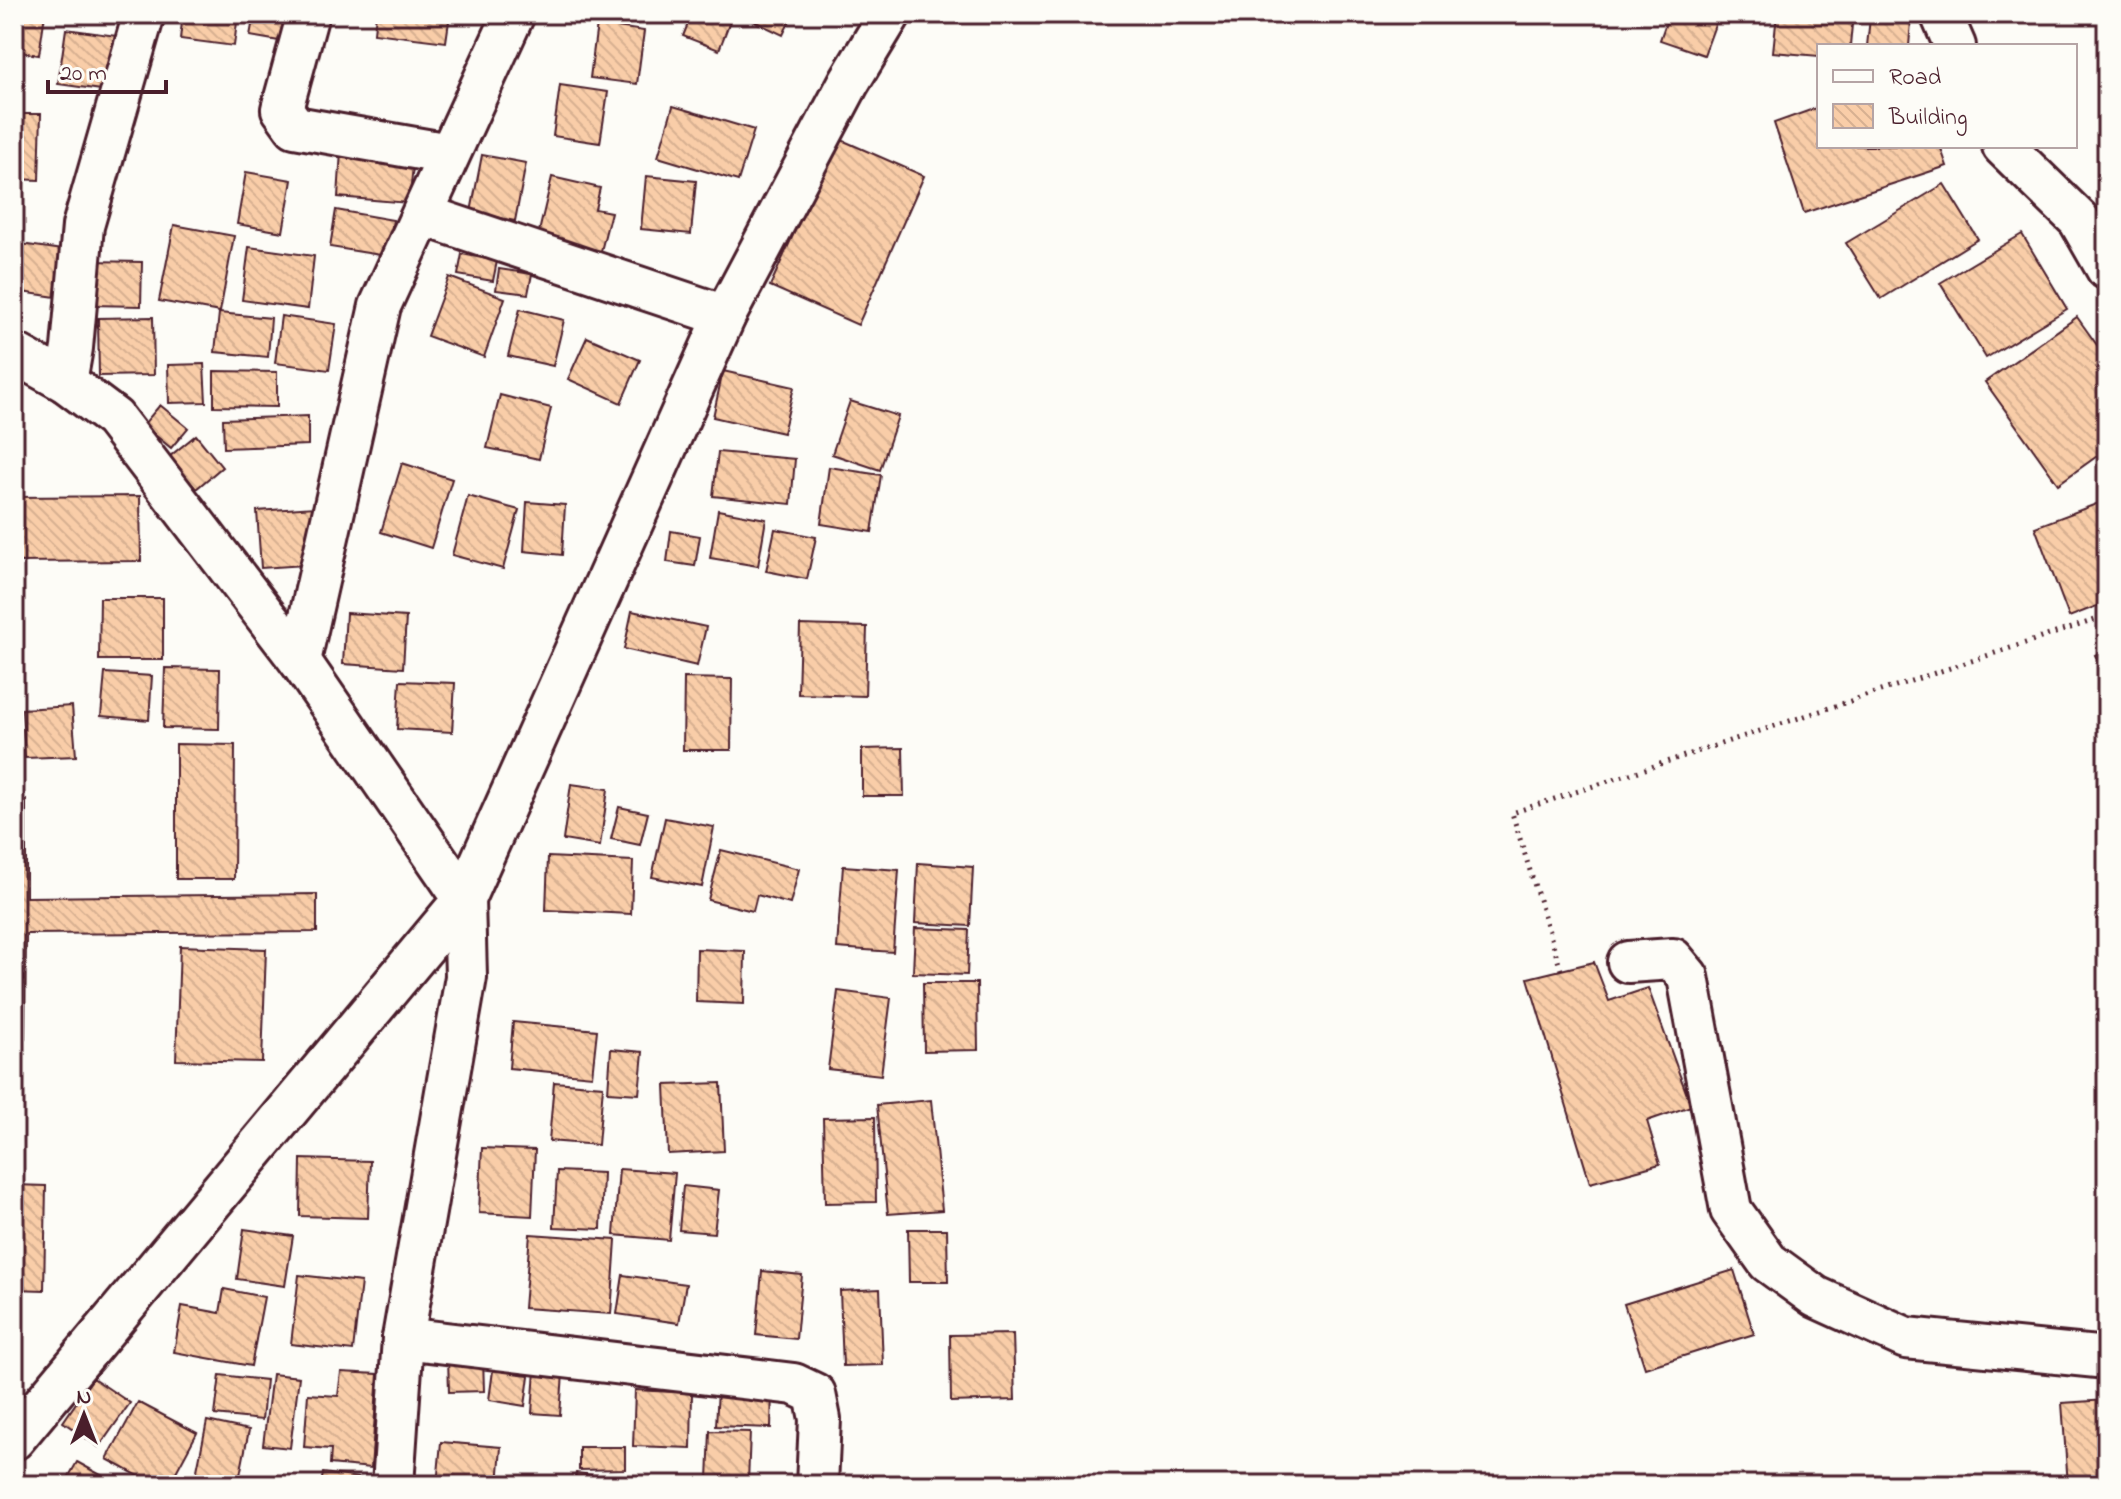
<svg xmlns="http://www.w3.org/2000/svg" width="2121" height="1499" viewBox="0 0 2121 1499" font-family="'Indie Flower',sans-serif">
  <defs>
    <pattern id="building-back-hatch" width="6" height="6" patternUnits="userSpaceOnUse" patternTransform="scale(2)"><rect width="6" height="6" fill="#f9cda8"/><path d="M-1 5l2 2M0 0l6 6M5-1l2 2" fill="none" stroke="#d7b091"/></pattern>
  </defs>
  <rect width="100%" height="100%" fill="#fdfcf7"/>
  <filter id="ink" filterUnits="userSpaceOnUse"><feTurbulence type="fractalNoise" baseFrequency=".0125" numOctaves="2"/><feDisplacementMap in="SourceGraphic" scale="16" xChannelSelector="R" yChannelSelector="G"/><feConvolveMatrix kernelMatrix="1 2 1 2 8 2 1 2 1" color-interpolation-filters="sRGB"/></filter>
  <g filter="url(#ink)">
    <g fill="url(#building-back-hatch)" stroke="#4a1f2b" stroke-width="2">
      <path d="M14 14H45L39 55 14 51Z"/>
      <path d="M183 14H238L234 46 180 39Z"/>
      <path d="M254 14H289L285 42 250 36Z"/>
      <path d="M376 14H450L446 42 374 33Z"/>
      <path d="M692 14 732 16 719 50 683 36Z"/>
      <path d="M739 14H793L783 35Z"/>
      <path d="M1669 14H1719L1704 55 1660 40Z"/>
      <path d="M1777 14H1853L1850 46H1819V56L1773 52Z"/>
      <path d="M1870 18 1911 22 1909 46H1867Z"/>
      <path d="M597 24 644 31 637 84 590 78Z"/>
      <path d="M66 29 117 36 109 91 58 84Z"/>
      <path d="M560 85 608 92 600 143 553 136Z"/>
      <path d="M673 106 754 130 738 181 658 157Z"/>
      <path d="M1819 107V146H1940L1947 166 1804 213 1774 123Z"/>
      <path d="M14 114H41L39 180 14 179Z"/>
      <path d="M837 138 924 176 858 325 770 286Z"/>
      <path d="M341 151 414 157 409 203 338 197Z"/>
      <path d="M482 155 526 163 515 221 471 212Z"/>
      <path d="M246 172 292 180 283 232 237 224Z"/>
      <path d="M646 176 696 181 691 234 641 229Z"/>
      <path d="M552 177 600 188 595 209 611 212 601 251 538 236Z"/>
      <path d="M1944 184 1978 239 1881 299 1846 243Z"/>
      <path d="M336 210 393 220 387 256 330 247Z"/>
      <path d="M174 225 234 236 220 312 159 301Z"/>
      <path d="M2022 234 2067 309 1986 358 1940 283Z"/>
      <path d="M14 243 70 251 63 298 14 291Z"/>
      <path d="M249 247 314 256 308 309 242 300Z"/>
      <path d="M462 254 497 261 493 281 458 275Z"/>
      <path d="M90 261 142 262 141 306 90 305Z"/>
      <path d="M499 269 532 274 528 294 496 290Z"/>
      <path d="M449 277 505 298 484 357 427 336Z"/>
      <path d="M520 309 564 320 553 366 508 356Z"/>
      <path d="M219 313 271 318 268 357 215 352Z"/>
      <path d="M281 316 336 324 329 370 275 363Z"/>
      <path d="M153 317 154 375 99 376 98 318Z"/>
      <path d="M2077 317 2107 359V449L2058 484 1985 382Z"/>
      <path d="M587 337 640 360 621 403 568 379Z"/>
      <path d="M204 364 206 402 169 403 168 365Z"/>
      <path d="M214 371 277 372V407L214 406Z"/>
      <path d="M723 371 794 387 783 433 713 417Z"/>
      <path d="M500 395 551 408 539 459 487 448Z"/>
      <path d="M850 401 898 416 880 470 832 454Z"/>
      <path d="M160 405 188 428 171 448 143 425Z"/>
      <path d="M308 416V445L224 448 223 419Z"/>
      <path d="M196 435 222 467 196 489 169 457Z"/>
      <path d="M718 452 795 459 791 504 713 496Z"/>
      <path d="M402 463 452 479 431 548 381 532Z"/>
      <path d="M829 467 881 475 872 532 821 524Z"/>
      <path d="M140 496 141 561 14 562V497Z"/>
      <path d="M468 496 519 510 503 569 452 555Z"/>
      <path d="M2107 500V602L2069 617 2035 527Z"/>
      <path d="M527 502 565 505 562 555 524 551Z"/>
      <path d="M315 507 319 564 261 568 257 511Z"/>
      <path d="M718 510 766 519 758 566 710 558Z"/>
      <path d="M775 529 816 537 807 579 766 571Z"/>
      <path d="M671 531 700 536 695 566 667 562Z"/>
      <path d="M100 598H163V660H99Z"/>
      <path d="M632 611 706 627 697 666 624 649Z"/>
      <path d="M346 613 406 617 403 668 343 664Z"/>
      <path d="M800 625 867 627 865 696 798 694Z"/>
      <path d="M2107 649V678L2095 655Z"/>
      <path d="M165 668 220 669 219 729 163 728Z"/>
      <path d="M105 673 152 676 149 720 101 716Z"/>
      <path d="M684 678 732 679 731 750H683Z"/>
      <path d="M400 681 455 683 452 732 397 729Z"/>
      <path d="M72 706 76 756 25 758 22 709Z"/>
      <path d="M176 744 235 745 234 879H176Z"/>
      <path d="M903 748 904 796H862V749Z"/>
      <path d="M571 784 608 789 600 846 563 840Z"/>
      <path d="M14 800H26V897L317 894V932L26 934 25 1038H14Z"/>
      <path d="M619 807 648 813 640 845 611 839Z"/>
      <path d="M665 818 714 827 702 887 652 877Z"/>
      <path d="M721 850 799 869 790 904 757 895 753 911 708 900Z"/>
      <path d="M548 857 633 861 631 914 546 910Z"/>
      <path d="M918 863 973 867 970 926 915 923Z"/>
      <path d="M843 866 899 870 893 952 837 948Z"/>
      <path d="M915 928 969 930 967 975 913 973Z"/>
      <path d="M180 946 266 949 262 1062 176 1060Z"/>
      <path d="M697 949 745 951 744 1004 696 1002Z"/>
      <path d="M1594 962 1609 1001 1648 988 1691 1106 1647 1121 1660 1164 1590 1183 1528 978Z"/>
      <path d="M923 983H977L978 1050 924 1051Z"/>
      <path d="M838 991 891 998 881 1075 828 1069Z"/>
      <path d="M513 1022 597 1030 592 1076 509 1068Z"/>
      <path d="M611 1049 643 1052 639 1094 608 1092Z"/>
      <path d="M554 1082 603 1086 598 1145 549 1141Z"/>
      <path d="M721 1083 724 1151 668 1154 665 1085Z"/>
      <path d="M931 1100 942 1210 888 1214 877 1105Z"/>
      <path d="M875 1117 876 1202 825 1203 823 1118Z"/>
      <path d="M482 1148 535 1150 532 1216 479 1213Z"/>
      <path d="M301 1159 370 1161 368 1218 300 1216Z"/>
      <path d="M619 1169 675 1173 669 1240 614 1235Z"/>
      <path d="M557 1171 603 1173 601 1229 554 1227Z"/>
      <path d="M14 1185 46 1186 44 1290 14 1289Z"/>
      <path d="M683 1186 719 1190 714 1233 679 1230Z"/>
      <path d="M244 1229 293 1236 285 1286 237 1279Z"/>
      <path d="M908 1229H947L948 1282H909Z"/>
      <path d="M530 1234 616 1240 611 1314 524 1308Z"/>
      <path d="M1734 1270 1754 1334 1645 1368 1624 1304Z"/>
      <path d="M762 1271 802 1275 796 1339 756 1335Z"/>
      <path d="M299 1275 361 1282 353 1351 291 1344Z"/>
      <path d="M623 1275 686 1284 679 1323 617 1314Z"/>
      <path d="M224 1289 264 1297 251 1366 174 1352 182 1306 220 1313Z"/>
      <path d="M880 1289 883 1365 843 1366 840 1291Z"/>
      <path d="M1013 1334 1015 1400 951 1402 950 1335Z"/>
      <path d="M448 1357H483L484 1391 449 1392Z"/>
      <path d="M494 1363 530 1368 525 1406 489 1400Z"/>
      <path d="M535 1370 563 1373 560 1415 532 1413Z"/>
      <path d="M341 1372 378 1374 371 1468 330 1464 331 1449 304 1447 308 1394 338 1396Z"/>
      <path d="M272 1374 299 1377 290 1448 263 1445Z"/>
      <path d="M220 1375 266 1380 262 1420 215 1415Z"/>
      <path d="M93 1378 130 1403 99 1447 63 1422Z"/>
      <path d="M718 1389 772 1390 771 1428 716 1426Z"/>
      <path d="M635 1390 692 1393 691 1448 633 1446Z"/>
      <path d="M2107 1400V1485H2068L2062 1403Z"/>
      <path d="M138 1402 197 1433 169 1485H155L107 1459Z"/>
      <path d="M207 1421 249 1430 238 1485H194Z"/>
      <path d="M710 1431 750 1432 748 1482 708 1480Z"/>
      <path d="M441 1442 501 1447 498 1485H437Z"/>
      <path d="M579 1447H625V1469L579 1470Z"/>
      <path d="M77 1462 119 1485H64Z"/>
      <path d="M323 1473 368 1479 367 1485H321Z"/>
      <path d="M576 1473 632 1480V1485H574Z"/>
    </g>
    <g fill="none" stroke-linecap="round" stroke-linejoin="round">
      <g stroke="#4a1f2b" stroke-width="46">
        <g id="minor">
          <path d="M308 14 282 109 295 127 449 154"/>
          <path d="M1941 14 1955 46"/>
          <path d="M2003 146 2079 220 2107 269"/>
          <path d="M423 215 725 316"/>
          <path d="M14 353 66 382 114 418 300 661 464 899 466 977 403 1338 393 1485"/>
          <path d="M66 382 72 348 83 226 144 14"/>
          <path d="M300 661 380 306 514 14"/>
          <path d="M1628 962 1673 959 1688 977 1731 1210 1768 1262 1816 1297 1906 1338 2107 1358"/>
          <path d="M403 1338 794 1384 815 1394 820 1419 817 1485"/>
          <path d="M14 1439 464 899 725 316 849 82 890 14"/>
        </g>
      </g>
      <path stroke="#4a1f2b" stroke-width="5" stroke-dasharray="2 6" stroke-linecap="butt" d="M1561 970 1512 813 2107 616"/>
      <use href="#minor" stroke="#fdfcf7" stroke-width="40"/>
    </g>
  </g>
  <rect width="2121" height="1499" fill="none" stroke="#fdfcf7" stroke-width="48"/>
  <rect x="24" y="24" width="2073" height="1451" fill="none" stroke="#4a1f2b" stroke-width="3" filter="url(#ink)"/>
  <rect x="1817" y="44" width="260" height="104" fill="#fdfcf7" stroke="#b5a4a5" stroke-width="2"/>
  <rect x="1833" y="70" width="40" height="12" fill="#fdfcf7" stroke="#b5a4a5" stroke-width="2"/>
  <text x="1889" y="84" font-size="24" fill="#4a1f2b">Road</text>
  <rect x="1833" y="104" width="40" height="24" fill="url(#building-back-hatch)" stroke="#b5a4a5" stroke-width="2"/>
  <text x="1889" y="124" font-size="24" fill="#4a1f2b">Building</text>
  <g transform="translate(84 1415)" stroke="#fdfcf7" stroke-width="6" paint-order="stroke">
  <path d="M0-6L14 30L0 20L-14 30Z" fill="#4a1f2b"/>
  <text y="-12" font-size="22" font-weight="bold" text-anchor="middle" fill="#4a1f2b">N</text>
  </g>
  <path d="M48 80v12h118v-12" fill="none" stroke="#4a1f2b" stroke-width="4"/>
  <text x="60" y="80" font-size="24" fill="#4a1f2b" stroke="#fdfcf7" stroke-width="6" paint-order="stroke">20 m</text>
</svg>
